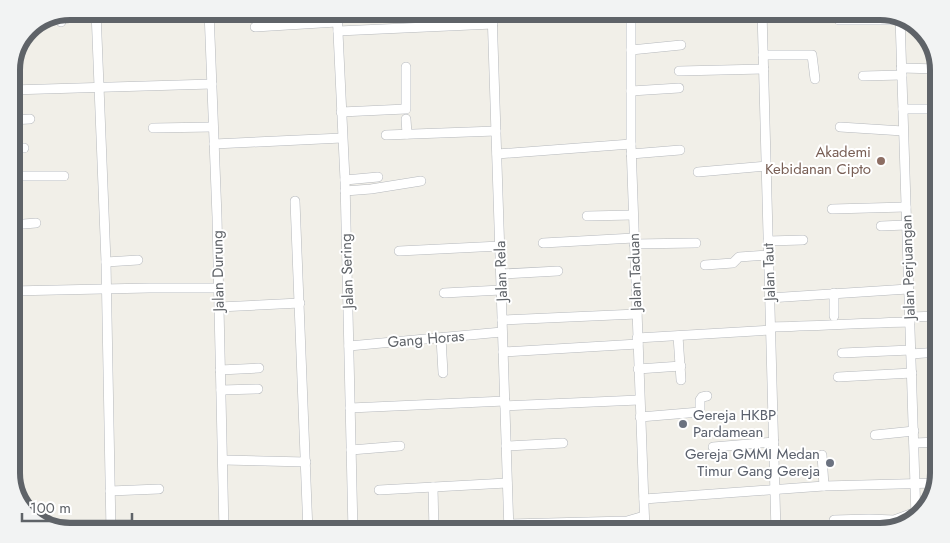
<svg xmlns="http://www.w3.org/2000/svg" width="950" height="543" viewBox="0 0 950 543" font-family="Jost,sans-serif">
  <rect width="100%" height="100%" fill="#f1efe8"/>
  <g fill="none" stroke-linecap="round" stroke-linejoin="round">
    <g stroke="#b5b8bc" stroke-width="10">
      <g id="minor">
        <path d="M96 11 106 262 111 532"/>
        <path d="M209 11 217 217 224 532"/>
        <path d="M337 11 345 180 353 532"/>
        <path d="M492 11 509 532"/>
        <path d="M631 11V144L645 532"/>
        <path d="M762 11 776 532"/>
        <path d="M60 15 61 22"/>
        <path d="M900 17 916 517"/>
        <path d="M839 20H900"/>
        <path d="M255 27 337 22"/>
        <path d="M29 28V29"/>
        <path d="M338 31 493 24"/>
        <path d="M631 50 681 45"/>
        <path d="M763 55H812L815 79"/>
        <path d="M901 68 939 69"/>
        <path d="M679 71 764 69"/>
        <path d="M863 76 902 75"/>
        <path d="M11 90 212 84"/>
        <path d="M631 91 679 88"/>
        <path d="M903 109H934L939 111"/>
        <path d="M341 112 406 109V67"/>
        <path d="M406 119 407 134"/>
        <path d="M11 120 30 119"/>
        <path d="M840 127 903 131"/>
        <path d="M153 128 213 127"/>
        <path d="M386 135 496 131"/>
        <path d="M214 144 342 138"/>
        <path d="M11 148H24"/>
        <path d="M497 154 631 144"/>
        <path d="M631 154 680 150"/>
        <path d="M698 172 766 166"/>
        <path d="M11 176H64"/>
        <path d="M345 180 378 177"/>
        <path d="M345 191 371 189 421 181"/>
        <path d="M295 201 308 532"/>
        <path d="M832 209 906 207"/>
        <path d="M587 216 633 215"/>
        <path d="M11 225 36 223"/>
        <path d="M881 226 906 225"/>
        <path d="M768 241 803 240"/>
        <path d="M543 243 634 238"/>
        <path d="M634 244 696 243"/>
        <path d="M399 251 500 246"/>
        <path d="M106 262 138 260"/>
        <path d="M705 265 733 263 739 257 768 255"/>
        <path d="M501 274 558 271"/>
        <path d="M11 291 149 288H218"/>
        <path d="M444 293 501 290"/>
        <path d="M834 293V316"/>
        <path d="M769 298 908 289"/>
        <path d="M219 307 300 303"/>
        <path d="M910 317 939 316"/>
        <path d="M502 320 637 314"/>
        <path d="M771 327C817 326 863 323 910 322"/>
        <path d="M678 336 681 380"/>
        <path d="M441 338 443 373"/>
        <path d="M637 338 771 330"/>
        <path d="M349 346 502 332"/>
        <path d="M503 352 638 344"/>
        <path d="M842 353 911 350"/>
        <path d="M911 354 939 352"/>
        <path d="M638 369 681 366"/>
        <path d="M220 370 259 368"/>
        <path d="M838 377 912 373"/>
        <path d="M221 390 258 389"/>
        <path d="M505 406 639 400"/>
        <path d="M350 408 505 401"/>
        <path d="M640 417 700 412V400L702 397 707 396"/>
        <path d="M875 435 914 431"/>
        <path d="M914 443 939 442"/>
        <path d="M506 446 563 443"/>
        <path d="M713 447 774 442"/>
        <path d="M351 450 400 446"/>
        <path d="M822 455 824 486"/>
        <path d="M223 460 306 462"/>
        <path d="M433 487 434 532"/>
        <path d="M379 490 507 483"/>
        <path d="M110 491 159 489"/>
        <path d="M644 499 824 486 936 483"/>
        <path d="M834 520 869 519 894 520 916 512"/>
        <path d="M509 524 627 521 644 516"/>
        <path d="M136 532 224 529"/>
      </g>
    </g>
    <use href="#minor" stroke="#fff" stroke-width="9"/>
  </g>
  <circle fill="#8d6e63" stroke="#fff" stroke-width="2" cx="881" cy="161" r="5"/>
  <g fill="#6b7280" stroke="#fff" stroke-width="2">
    <circle cx="683" cy="424" r="5"/>
    <circle cx="830" cy="463" r="5"/>
  </g>
  <g text-anchor="middle" dominant-baseline="central" stroke-width="4" stroke-linejoin="round" paint-order="stroke">
    <g font-size="15" fill="#785e54" stroke="#fff" text-anchor="end">
      <text x="871" y="152">Akademi<tspan x="871" dy="17">Kebidanan Cipto</tspan></text>
    </g>
    <g font-size="15" fill="#5f6368" stroke="#fff">
      <text transform="translate(908 267) rotate(-92)">Jalan Perjuangan</text>
      <text transform="translate(218 271) rotate(-91)">Jalan Durung</text>
      <text transform="translate(347 271) rotate(-92)">Jalan Sering</text>
      <text transform="translate(501 271) rotate(-92)">Jalan Rela</text>
      <text transform="translate(635 272) rotate(-92)">Jalan Taduan</text>
      <text transform="translate(769 272) rotate(-92)">Jalan Taut</text>
      <text transform="translate(426 339) rotate(-5)">Gang Horas</text>
    </g>
    <g font-size="15" fill="#5b616d" stroke="#fff" text-anchor="start">
      <text x="693" y="415">Gereja HKBP<tspan x="693" dy="17">Pardamean</tspan></text>
      <text x="820" y="454" text-anchor="end">Gereja GMMI Medan<tspan x="820" dy="17">Timur Gang Gereja</tspan></text>
    </g>
  </g>
  <path d="M0 0H950V543H0ZM70 20H880A50 50 0 0 1 930 70V473A50 50 0 0 1 880 523H70A50 50 0 0 1 20 473V70A50 50 0 0 1 70 20Z" fill="#f2f3f3" fill-rule="evenodd"/>
  <path fill="none" stroke="#5f6368" stroke-width="6" d="M70 20H880A50 50 0 0 1 930 70V473A50 50 0 0 1 880 523H70A50 50 0 0 1 20 473V70A50 50 0 0 1 70 20Z"/>
  <path d="M22 513v8h110v-8" fill="none" stroke="#5f6368" stroke-width="2.5"/>
  <text x="30" y="513" font-size="15" fill="#5f6368" stroke="#ffffff" stroke-width="4" paint-order="stroke">100 m</text>
</svg>
